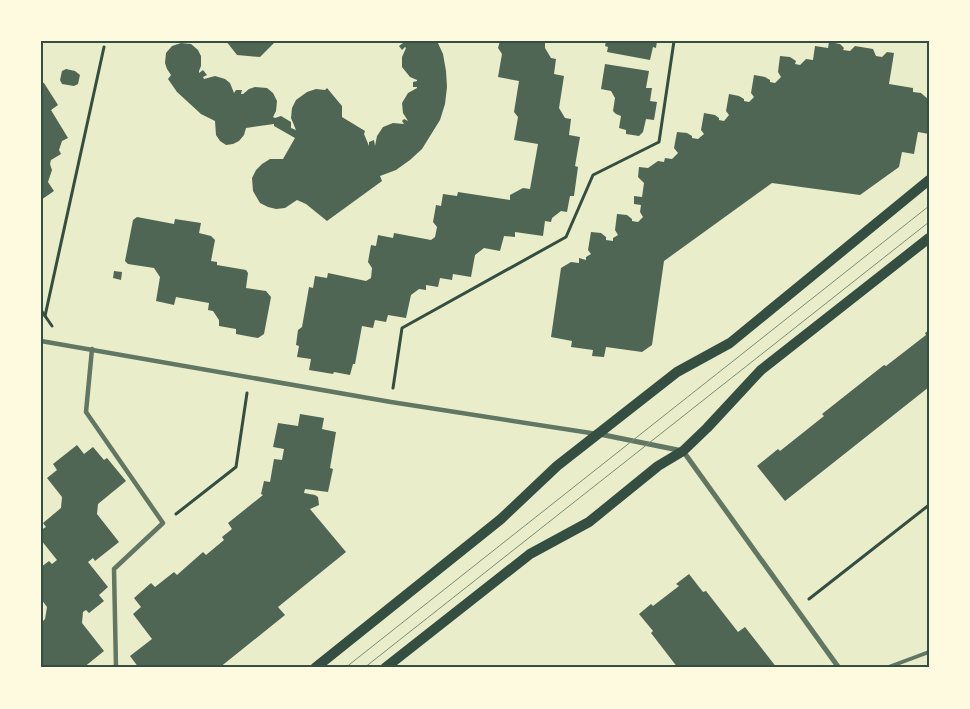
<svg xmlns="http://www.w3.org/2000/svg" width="970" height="709" viewBox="0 0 970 709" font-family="Poppins,sans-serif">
  <rect width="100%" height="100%" fill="#e9edc9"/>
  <g fill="#4f6655">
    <path d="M226 41H276L260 57 237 55Z"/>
    <path d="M402 41H437L443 54 446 71 447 87 445 104 440 120 422 149 410 160 396 170 380 176 382 181 327 221 306 204 297 200 285 208 276 209 268 207 260 203 253 191 252 178 256 170 262 164 270 159H283L295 138 274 126V124L246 128 244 135 239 141 233 144 226 145 220 141 216 135 215 121 201 114 177 92 168 79 171 75 167 69 165 63 166 53 172 46 181 43 191 44 198 50 201 56V66L199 71V73L203 70 207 75 203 77 204 79 215 76 225 79 230 83 234 93 236 90H242L241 94H243L249 89 255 87 267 88 273 93 277 101 276 111 273 117 275 118 281 116 291 122V128L296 130 291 118 292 108 296 100 307 92 316 89 325 90 327 88 342 106V117L365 131 364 134 369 146V142L374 140 375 146 377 136 383 127 393 123 404 124 402 121 404 119 408 121 403 113 402 103 408 93 417 88V87H413V82L417 81V80L410 77 402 67V57L406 48 405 47 402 50 399 46 403 43Z"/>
    <path d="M500 41 545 42V48L551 58 556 59 554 74 564 76 559 108 565 118 571 119 569 135 580 137 575 166 578 167 574 196H570L567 212 561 211 552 218 551 222 545 221 543 236 515 232V237L504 236 500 251 484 248 475 255 471 277 453 274 452 280 440 278 438 287 426 285V290L419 289 411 295 406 318 388 315 386 322 375 320 373 328 362 326 355 364H353L350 375 334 372 333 374 309 370 311 359 297 357 299 346 296 345 298 330 302 327 309 287 313 288 315 276 327 278 328 273 366 281 371 278 372 268 368 262 371 245 376 246 378 235 393 238 394 233 431 240 435 237 437 227 433 222 436 205 441 206 443 194 457 196 458 192 510 200V195L523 188 530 189 538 144 514 140 518 117 514 112 519 81 498 77 502 54 498 48Z"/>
    <path d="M606 41H657L656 48 653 47 650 60 607 52 608 47 605 46Z"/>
    <path d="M829 42 840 44 844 48 843 50 850 51 855 46 873 49 876 56 882 57 887 52 894 53 889 84 913 88V92L921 93 929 100V134L918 132 914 154 902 152 899 167 860 195 772 183 664 261 652 345 642 352 606 347 604 357 592 356 593 350 571 347 572 341 551 337 561 268 571 262 579 263V258L586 260V257L591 254 588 250 591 232 601 233 606 237V240L613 241V238L618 235 615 230 617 214 627 215 632 219V221L638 222 643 217 640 212 641 205 634 204V196L642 197 644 183 638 177 639 167 648 168 658 161 664 162 665 158 672 159 678 153 674 148 677 132 687 133 692 136V138L698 139 704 134 701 130 704 113 715 115 719 118V120L724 121 729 115 726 111 729 94 739 96 744 99V101L749 102 754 97 751 93 754 75 765 77 770 80V82L775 83 781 77 778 72 780 56 790 57 796 61 795 64 800 65 806 59 813 60 815 46 828 48Z"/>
    <path d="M605 64 649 71 646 88H652L650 101 657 102 654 120 646 119 643 132 639 136 626 134V130L619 128 621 116 616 114 613 111 615 98 611 91 601 89Z"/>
    <path d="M66 69 75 71 80 75 78 84 74 86 62 84 60 80 62 71Z"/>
    <path d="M41 82 44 83 58 105 51 110 68 138 62 141 59 150 61 154 51 160 50 164 52 170 48 182 54 191 41 200Z"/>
    <path d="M137 217 174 224 175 219 201 223 199 233 211 236 215 240 211 261 217 262V265L246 270 248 273 246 288 266 291 271 297 264 334 258 338 236 334V329L219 326V320L213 311 208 310 209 303 176 297 174 305 156 301 160 277 154 268 128 264 125 261 133 220Z"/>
    <path d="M114 271 122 272 121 280 113 278Z"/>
    <path d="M929 330V387L785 501 757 466 778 449 780 451 824 416 822 414 884 365 886 366 926 335 925 333Z"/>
    <path d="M300 414 324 418 322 429 336 432 330 468 333 469 328 492 305 489 304 493 315 495 318 497 319 505 310 509 346 552 278 607 285 615 219 668H139L130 656 152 639 133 614 141 607 134 598 151 583 155 587 174 572 177 575 203 552 206 555 224 540 222 537 232 529 228 523 263 495 261 494 264 481 270 482 274 459 282 460 284 449 273 447 278 423 298 426Z"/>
    <path d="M77 445 84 454 93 447 104 460 107 458 126 481 98 504 97 514 119 542 95 561 93 558 88 562 108 587 99 595 104 601 89 613 86 610 83 612 82 623 104 651 83 668 78 666 76 668H41V623L45 619 47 607 41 599V567L49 561 52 564 57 560 41 540V530L46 527 43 523 61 508 62 497 47 478 57 470 53 464Z"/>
    <path d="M689 574 703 592 706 591 738 632 745 627 777 668H678L651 633 653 631 639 614 651 604 653 606 679 586 676 584Z"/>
  </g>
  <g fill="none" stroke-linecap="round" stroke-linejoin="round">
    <g stroke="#344e41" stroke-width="3">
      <path d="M41 310 52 326"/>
      <path d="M45 316 104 47"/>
      <path d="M393 388 402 328 566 237 593 175 659 142 674 41"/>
      <path d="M176 514 236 467 247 393"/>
      <path d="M809 599 929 505"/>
    </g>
    <g stroke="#617663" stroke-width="4">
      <path d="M118 41H126"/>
      <path d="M886 668 929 652"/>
    </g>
    <g stroke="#617663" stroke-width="4.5">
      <path d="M41 341 391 402 597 434"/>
      <path d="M92 349 86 412 163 523 114 569 116 668"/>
    </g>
    <path stroke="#617663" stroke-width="5" d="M599 434 683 451 839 668"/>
    <g stroke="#344e41" stroke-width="10">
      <path d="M315 668 501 519 557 466 677 372 730 343 929 180"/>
      <path d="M385 668 530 554 589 522 658 466 683 451 707 428 761 370 929 238"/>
    </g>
    <g stroke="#7c8e77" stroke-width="1">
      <path d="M345 668 929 206"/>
      <path d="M364 668 929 222"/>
    </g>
  </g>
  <rect width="970" height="709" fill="none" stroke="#fefae0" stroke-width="85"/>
  <rect x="42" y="42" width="886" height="624" fill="none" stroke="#344e41" stroke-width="2"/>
</svg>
